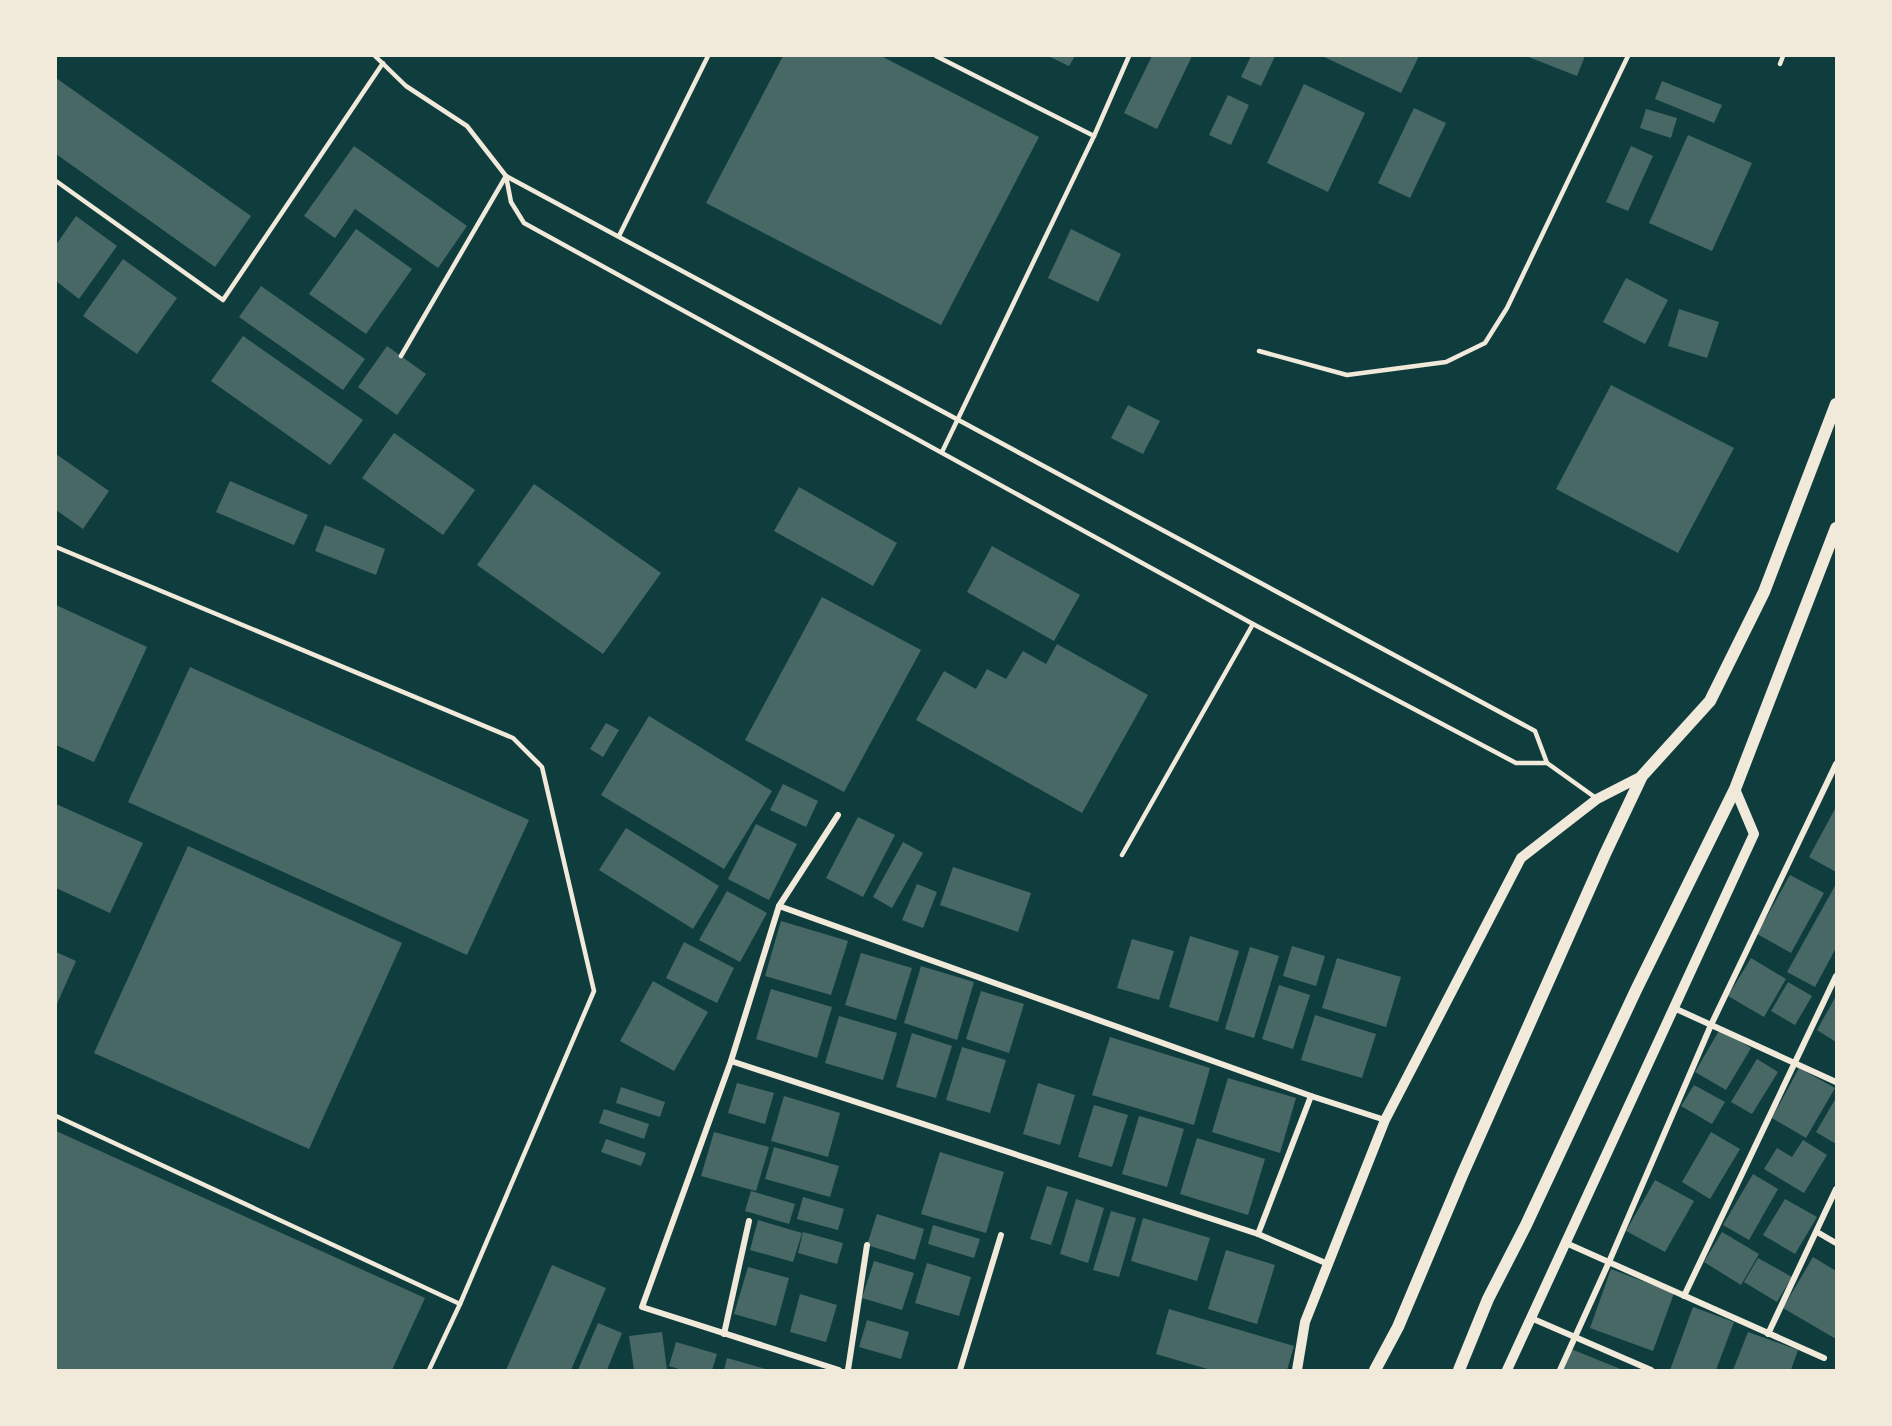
<svg xmlns="http://www.w3.org/2000/svg" width="1892" height="1426" viewBox="0 0 1892 1426" font-family="'Roboto Condensed',sans-serif">
  <rect width="100%" height="100%" fill="#0f3d3e"/>
  <g fill="#486865">
    <path d="M783 56H881L1039 137 941 325 706 203Z"/>
    <path d="M1048 56H1075L1069 66Z"/>
    <path d="M1152 56H1192L1157 129 1124 113Z"/>
    <path d="M1251 56H1275L1261 86 1241 77Z"/>
    <path d="M1322 56H1419L1401 93Z"/>
    <path d="M1526 56H1585L1577 76Z"/>
    <path d="M56 78 251 216 215 267 56 154Z"/>
    <path d="M1662 81 1722 105 1714 123 1655 99Z"/>
    <path d="M1304 84 1365 113 1328 192 1267 163Z"/>
    <path d="M1228 95 1249 105 1231 145 1209 135Z"/>
    <path d="M1414 108 1446 123 1410 198 1378 183Z"/>
    <path d="M1646 109 1677 118 1671 138 1640 128Z"/>
    <path d="M1688 135 1752 163 1712 251 1649 223Z"/>
    <path d="M354 146 467 226 438 268 355 209 335 238 304 216Z"/>
    <path d="M1631 146 1653 156 1628 211 1606 202Z"/>
    <path d="M76 216 117 246 79 299 56 281V245Z"/>
    <path d="M356 229 412 269 366 334 309 294Z"/>
    <path d="M1071 229 1121 254 1098 302 1048 278Z"/>
    <path d="M123 259 177 298 137 354 83 316Z"/>
    <path d="M1626 278 1668 300 1645 344 1603 322Z"/>
    <path d="M261 286 365 359 343 390 239 317Z"/>
    <path d="M1679 309 1719 322 1707 358 1668 346Z"/>
    <path d="M243 336 363 420 330 465 211 381Z"/>
    <path d="M387 346 426 374 397 415 358 387Z"/>
    <path d="M1611 385 1734 448 1678 553 1556 489Z"/>
    <path d="M1128 405 1160 421 1143 454 1111 438Z"/>
    <path d="M394 433 475 490 443 535 362 478Z"/>
    <path d="M56 454 109 491 83 529 56 510Z"/>
    <path d="M230 481 308 515 294 545 216 512Z"/>
    <path d="M534 484 661 573 603 654 477 565Z"/>
    <path d="M799 487 897 543 873 586 774 531Z"/>
    <path d="M325 525 385 549 376 575 315 551Z"/>
    <path d="M992 546 1080 595 1054 641 967 592Z"/>
    <path d="M822 597 921 650 844 792 745 740Z"/>
    <path d="M56 605 147 647 94 762 56 745Z"/>
    <path d="M1057 644 1148 695 1082 813 916 720 944 671 976 689 987 669 1006 679 1023 651 1046 664Z"/>
    <path d="M190 667 529 820 467 955 128 802Z"/>
    <path d="M649 716 772 791 724 869 601 795Z"/>
    <path d="M606 723 619 730 603 757 590 749Z"/>
    <path d="M783 784 818 801 806 827 770 810Z"/>
    <path d="M56 804 143 843 110 913 56 888Z"/>
    <path d="M1836 807V872L1809 857Z"/>
    <path d="M858 817 895 835 863 897 826 878Z"/>
    <path d="M756 824 797 844 769 900 728 879Z"/>
    <path d="M626 828 719 886 693 929 599 870Z"/>
    <path d="M903 842 923 853 892 908 873 897Z"/>
    <path d="M188 846 402 943 309 1149 94 1053Z"/>
    <path d="M953 867 1031 893 1018 932 940 905Z"/>
    <path d="M1790 875 1824 893 1791 953 1757 934Z"/>
    <path d="M917 884 937 892 923 928 902 920Z"/>
    <path d="M1836 884V948L1815 987 1787 972Z"/>
    <path d="M727 891 767 913 740 962 699 940Z"/>
    <path d="M781 921 848 941 831 995 765 976Z"/>
    <path d="M1190 936 1239 951 1218 1022 1169 1007Z"/>
    <path d="M1132 939 1174 951 1159 1000 1117 988Z"/>
    <path d="M684 942 734 968 717 1003 666 978Z"/>
    <path d="M1292 946 1325 956 1316 986 1283 976Z"/>
    <path d="M1250 947 1279 956 1254 1038 1225 1029Z"/>
    <path d="M56 952 76 961 56 1006Z"/>
    <path d="M861 953 912 968 896 1020 845 1005Z"/>
    <path d="M1337 958 1401 977 1386 1027 1322 1008Z"/>
    <path d="M1751 958 1786 979 1764 1017 1728 996Z"/>
    <path d="M921 966 974 982 957 1040 904 1023Z"/>
    <path d="M653 981 708 1012 674 1071 620 1041Z"/>
    <path d="M1788 982 1812 996 1795 1025 1771 1011Z"/>
    <path d="M1279 985 1310 995 1293 1049 1262 1039Z"/>
    <path d="M771 989 832 1007 817 1058 756 1039Z"/>
    <path d="M981 991 1024 1004 1009 1053 966 1039Z"/>
    <path d="M1836 996V1042L1817 1030Z"/>
    <path d="M1315 1015 1376 1034 1362 1078 1301 1060Z"/>
    <path d="M839 1016 897 1033 883 1080 825 1063Z"/>
    <path d="M1720 1029 1751 1048 1726 1090 1695 1072Z"/>
    <path d="M912 1033 952 1046 936 1098 896 1087Z"/>
    <path d="M1110 1037 1210 1068 1194 1125 1092 1095Z"/>
    <path d="M962 1047 1006 1060 990 1113 946 1100Z"/>
    <path d="M1757 1059 1778 1072 1752 1114 1731 1102Z"/>
    <path d="M1799 1068 1835 1088 1806 1138 1772 1118Z"/>
    <path d="M1228 1078 1296 1098 1280 1153 1212 1132Z"/>
    <path d="M737 1083 774 1093 765 1124 728 1113Z"/>
    <path d="M1038 1083 1075 1095 1060 1145 1023 1134Z"/>
    <path d="M1694 1085 1725 1102 1712 1124 1681 1106Z"/>
    <path d="M621 1087 665 1102 660 1117 616 1103Z"/>
    <path d="M784 1096 840 1113 828 1157 771 1141Z"/>
    <path d="M1836 1098V1144L1816 1132Z"/>
    <path d="M1094 1105 1128 1115 1112 1167 1078 1157Z"/>
    <path d="M604 1109 649 1124 644 1139 599 1123Z"/>
    <path d="M1139 1116 1184 1129 1167 1187 1122 1174Z"/>
    <path d="M56 1131 425 1298 392 1370H56Z"/>
    <path d="M714 1132 769 1147 756 1191 701 1176Z"/>
    <path d="M1711 1132 1740 1149 1710 1199 1682 1182Z"/>
    <path d="M1197 1138 1265 1159 1248 1215 1180 1194Z"/>
    <path d="M606 1139 646 1153 641 1166 601 1152Z"/>
    <path d="M1803 1140 1827 1155 1804 1193 1764 1169 1777 1148 1792 1157Z"/>
    <path d="M774 1147 839 1166 830 1197 765 1179Z"/>
    <path d="M940 1152 1004 1172 986 1233 921 1214Z"/>
    <path d="M1753 1174 1778 1189 1749 1240 1723 1225Z"/>
    <path d="M1655 1180 1694 1201 1665 1252 1626 1231Z"/>
    <path d="M1047 1186 1068 1192 1051 1245 1030 1239Z"/>
    <path d="M751 1191 795 1204 789 1224 745 1211Z"/>
    <path d="M803 1197 844 1209 838 1230 797 1219Z"/>
    <path d="M1076 1199 1104 1208 1088 1263 1060 1254Z"/>
    <path d="M1785 1199 1817 1217 1795 1254 1763 1235Z"/>
    <path d="M1111 1211 1136 1218 1119 1277 1093 1270Z"/>
    <path d="M877 1214 924 1229 915 1260 867 1245Z"/>
    <path d="M1143 1218 1210 1238 1197 1281 1131 1261Z"/>
    <path d="M758 1220 802 1233 793 1262 750 1250Z"/>
    <path d="M933 1225 980 1239 974 1258 928 1244Z"/>
    <path d="M803 1232 843 1243 837 1264 798 1253Z"/>
    <path d="M1722 1232 1759 1254 1741 1285 1704 1262Z"/>
    <path d="M1226 1250 1275 1265 1257 1324 1208 1309Z"/>
    <path d="M1813 1257 1836 1271V1339L1783 1308Z"/>
    <path d="M1758 1258 1792 1277 1777 1302 1744 1282Z"/>
    <path d="M874 1261 914 1273 902 1310 862 1298Z"/>
    <path d="M927 1263 971 1277 959 1316 915 1303Z"/>
    <path d="M552 1265 606 1288 571 1370H506Z"/>
    <path d="M748 1267 789 1278 776 1326 734 1314Z"/>
    <path d="M1611 1269 1674 1293 1653 1351 1590 1328Z"/>
    <path d="M800 1294 837 1305 826 1342 790 1332Z"/>
    <path d="M1693 1307 1734 1322 1716 1370H1670Z"/>
    <path d="M1169 1309 1294 1346 1287 1370H1211L1156 1354Z"/>
    <path d="M867 1320 909 1332 901 1359 859 1347Z"/>
    <path d="M598 1323 622 1333 607 1370H578Z"/>
    <path d="M662 1332 667 1370H634L629 1336Z"/>
    <path d="M1748 1332 1798 1350 1791 1370H1733Z"/>
    <path d="M676 1342 717 1354 712 1370H678L679 1369 669 1366Z"/>
    <path d="M1571 1349 1623 1370H1562Z"/>
    <path d="M727 1358 769 1370H724Z"/>
  </g>
  <g fill="none" stroke-linecap="round" stroke-linejoin="round">
    <g stroke="#f1e9da" stroke-width="4.5">
      <path d="M375 56 406 86 467 126 506 176 1535 731 1547 763"/>
      <path d="M936 56 1094 136"/>
      <path d="M1780 64 1783 56"/>
      <path d="M506 176 511 202 524 223 1253 624 1516 763H1547L1596 798"/>
      <path d="M56 181 223 300 383 63"/>
      <path d="M619 236 708 56"/>
      <path d="M1259 351 1347 375 1446 362 1485 343 1507 308 1628 56"/>
      <path d="M401 356 506 176"/>
      <path d="M942 452 1094 136 1129 56"/>
      <path d="M56 547 513 738 542 767 594 991 460 1304 429 1370"/>
      <path d="M1122 855 1253 624"/>
      <path d="M56 1116 460 1304"/>
    </g>
    <g stroke="#f1e9da" stroke-width="6">
      <path d="M838 815 779 906 731 1061 642 1307 839 1370"/>
      <path d="M779 906 1311 1096 1385 1120"/>
      <path d="M1674 1008 1836 1082"/>
      <path d="M731 1061 1258 1234 1328 1264"/>
      <path d="M1817 1232 1836 1243"/>
      <path d="M1258 1234 1311 1096"/>
      <path d="M1566 1243 1824 1358"/>
      <path d="M1684 1296 1836 976"/>
      <path d="M1531 1318 1651 1370"/>
      <path d="M724 1334 749 1221"/>
      <path d="M1768 1334 1836 1189"/>
      <path d="M848 1370 867 1245"/>
      <path d="M960 1370 1001 1235"/>
      <path d="M1560 1370 1609 1262 1711 1025 1836 764"/>
    </g>
    <g stroke="#f1e9da" stroke-width="10">
      <path d="M1297 1370 1305 1322 1385 1120 1521 858 1597 799 1642 776"/>
      <path d="M1507 1370 1754 834 1735 789"/>
    </g>
    <g stroke="#f1e9da" stroke-width="12">
      <path d="M1375 1370 1398 1327 1463 1173 1605 854 1642 776 1710 701 1764 592 1836 404"/>
      <path d="M1459 1370 1488 1299 1526 1225 1636 990 1735 789 1836 528"/>
    </g>
  </g>
  <rect width="1892" height="1426" fill="none" stroke="#f1e9da" stroke-width="114"/>
</svg>
